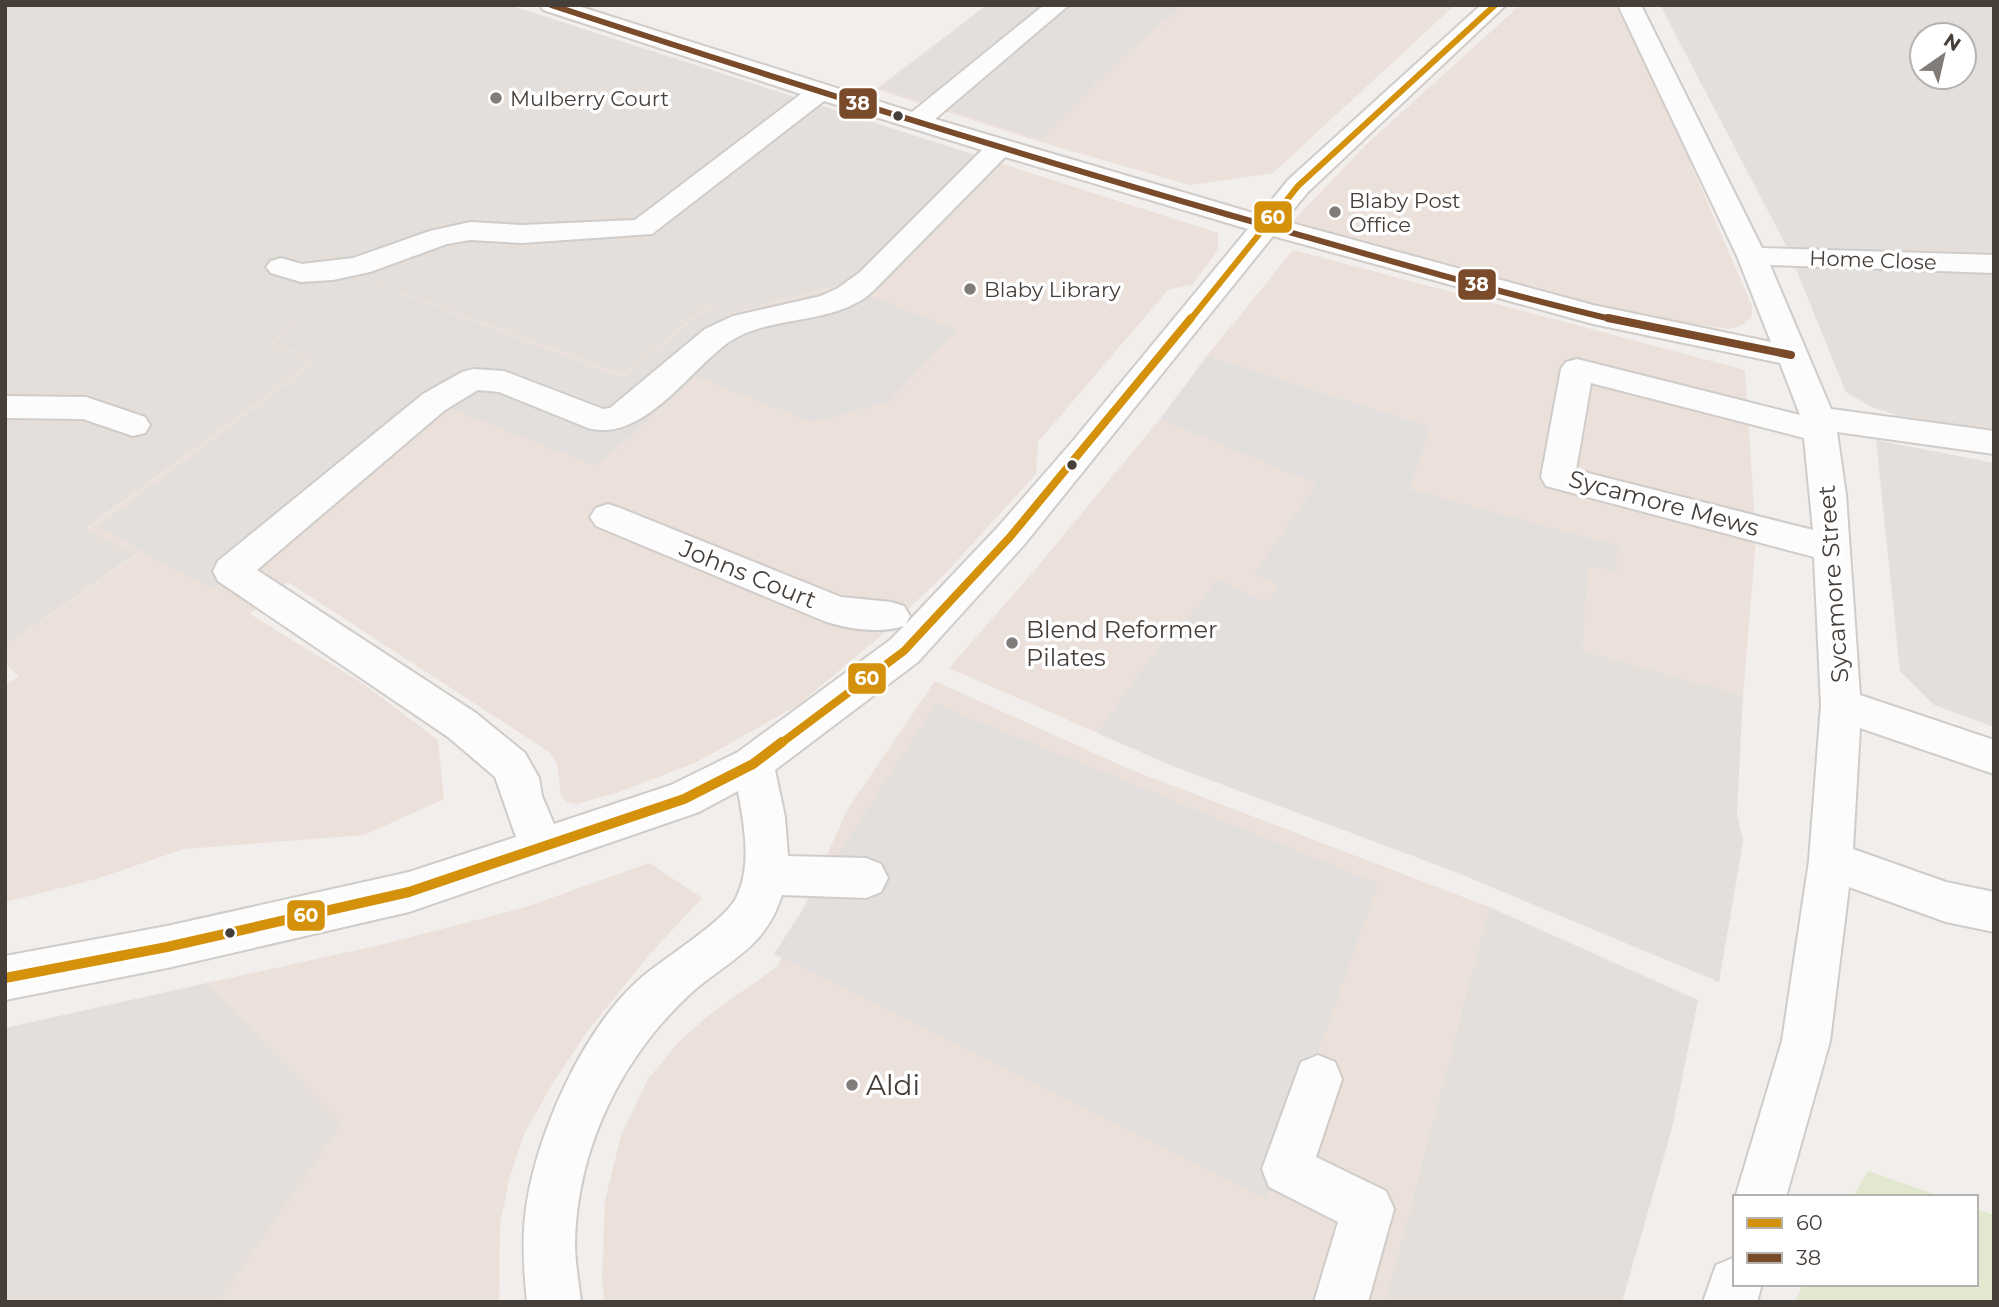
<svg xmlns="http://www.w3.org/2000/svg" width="1999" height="1307" viewBox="0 0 1999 1307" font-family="Montserrat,sans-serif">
  <rect width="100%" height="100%" fill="#f1eeec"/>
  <g fill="#e4dfdb" fill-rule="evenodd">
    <path d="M5 5H509L981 157 851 282 725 315 705 307 624 375 358 277 271 343 315 360 87 528 135 555 5 646Z"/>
    <path d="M1660 5H1994V253L1788 249ZM1922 35H1964V77H1922Z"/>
    <path d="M1795 267 1994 270V430L1900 416 1872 407 1846 392Z"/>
    <path d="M1876 440 1994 463V727L1934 705 1900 671Z"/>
    <path d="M1373 592 1743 695 1737 814 1743 841 1719 982 1453 871 1173 766 1233 641 1344 680Z"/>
    <path d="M1489 907 1698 1000 1672 1128 1622 1302H1385Z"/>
    <path d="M207 983 343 1123 219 1302H5V1028Z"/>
  </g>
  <g fill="#ebe0da">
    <path d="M987 5H1455L1273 173 1190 185 1037 141 876 89Z"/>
    <path d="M1520 5H1615L1652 74 1752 306V316L1744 324 1729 329 1616 313 1296 225 1294 220 1367 144Z"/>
    <path d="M981 157 1218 233V250L1192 285 1169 289 1038 442 1036 474 946 573 876 640 798 705 697 762 619 792 577 804 567 802 561 796 557 763 549 752 288 582 250 614 362 683 438 740 444 799 364 835 184 849 96 879 5 902V686L19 676 5 664V646L135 556 87 529 314 360 270 343 358 277 624 375 705 307 725 315 851 282Z"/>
    <path d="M1293 250 1745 370 1756 539 1743 695 1373 592 1344 680 1233 641 1173 766 949 668 1033 572 1160 419 1399 516 1431 427 1207 356Z"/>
    <path d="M935 681 1129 769 1489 907 1385 1302H605L602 1281 605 1201 621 1135 648 1079 679 1042 710 1014 778 966 847 810Z"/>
    <path d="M649 863 702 898 650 954 589 1029 553 1083 525 1132 509 1180 500 1225 499 1302H219L343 1123 207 983 380 945 526 907Z"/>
  </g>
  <g fill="#e2e7cf">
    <path d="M1868 1171 1942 1197H1853Z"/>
    <path d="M1976 1209 1994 1215V1302H1795L1803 1284H1976Z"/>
  </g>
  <g fill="#e2dfdd">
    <path d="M987 5H1182L1099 79 1041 139 881 88Z"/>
    <path d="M357 278 623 378 706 310 724 316 846 287 957 330 888 402 812 422 696 376 597 466 434 402 213 589 98 527 319 360 274 342Z"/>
    <path d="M1207 356 1431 427 1409 489 1618 546 1616 571 1588 565 1582 650 1374 592 1344 680 1233 641 1173 766 1097 733 1164 640 1187 621 1217 579 1267 602 1279 584 1255 573 1317 484 1160 419Z"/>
    <path d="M936 704 1378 884 1314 1063 1318 1079 1266 1198 774 954Z"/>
  </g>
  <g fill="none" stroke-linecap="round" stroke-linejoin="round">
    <g stroke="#cfccc9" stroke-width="4">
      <g id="minor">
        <path d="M540 5H575L912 112 1044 5H1069L935 119 1260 215 1288 180 1481 5H1506L1308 192 1284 221 1593 305 1771 342 1737 256 1618 5H1641L1762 248 1994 255V273L1770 265 1831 409 1994 431V454L1837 432 1846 495 1860 695 1994 740V774L1860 728 1853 849 1946 882 1994 892V932L1946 922 1849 887 1830 1041 1786 1197 1735 1198 1782 1041 1809 861 1821 705 1814 557 1546 486 1541 477 1561 369 1566 362 1577 359 1800 415 1780 363 1593 324 1273 236 1023 546 918 662 775 770 785 817 788 856 866 858 881 864 888 878 881 892 866 898 782 895C765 949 728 960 690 994 621 1058 577 1148 575 1243 575 1263 579 1283 581 1302H527C524 1273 522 1246 525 1217 533 1140 582 1029 641 978 664 958 727 920 737 896 752 865 744 824 738 791L699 812 409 912 167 968 5 1000V956L167 926 409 872 516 837 495 777 448 737 218 581 213 571 218 561 423 394 462 372 473 369 504 371 603 409 610 408 705 329 733 316 821 296 838 288 859 273 982 150 824 101 652 234 522 243 470 240 447 244 370 272 333 280 301 282 271 273 266 267 271 261 281 258 302 264 353 258 430 231 470 222 522 225 635 220 801 94 543 10ZM1005 157 1248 229 1072 442 997 528 905 625 910 616 904 606 891 602 841 597 620 508 608 504 596 508 590 517 596 526 824 621C847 629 880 634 904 626L890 640 738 752 671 785 554 824 542 796 539 778 525 753 476 713 257 570 445 410 478 390 499 392 588 428C641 443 687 374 725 345 763 316 818 325 858 302 866 298 873 291 879 285ZM1591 383 1804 438 1813 530 1576 470Z"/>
        <path d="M5 396 86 397 145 417 150 425 145 433 133 436 83 419 5 418Z"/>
        <path d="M1318 1055 1335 1062 1342 1079 1316 1157 1386 1191 1394 1209 1368 1302H1314L1338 1222 1269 1187 1262 1169 1301 1062Z"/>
        <path d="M1735 1257V1284H1762L1757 1302H1703L1716 1265Z"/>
      </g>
    </g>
    <use href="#minor" fill="#fdfcfc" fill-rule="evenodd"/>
    <g stroke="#fff" stroke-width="10">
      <path id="bus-1-far2" d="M1190 320 1298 186 1495 5"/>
    </g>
    <g stroke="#fff" stroke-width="12">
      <path id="bus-1-far1" d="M780 744 904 651 1010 537 1191 318"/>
    </g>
    <g stroke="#fff" stroke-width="16">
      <path id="bus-1" d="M5 978 167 947 409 892 684 799 753 764 782 742"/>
    </g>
    <g stroke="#fff" stroke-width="10">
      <path id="bus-2-far1" d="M551 5C777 79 1004 150 1233 216 1360 252 1487 290 1615 320"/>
    </g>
    <g stroke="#fff" stroke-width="12">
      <path id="bus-2" d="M1608 318 1791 355"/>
    </g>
    <use href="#bus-1-far2" stroke="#d4910b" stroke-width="6"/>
    <use href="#bus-1-far1" stroke="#d4910b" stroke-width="8"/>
    <use href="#bus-1" stroke="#d4910b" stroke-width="10"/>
    <use href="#bus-2-far1" stroke="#7a4b2a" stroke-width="6"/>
    <use href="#bus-2" stroke="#7a4b2a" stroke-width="8"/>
  </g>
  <g fill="#827c78" stroke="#fff" stroke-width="2.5">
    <circle cx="496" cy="98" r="7"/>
    <circle cx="1335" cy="212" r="7"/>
    <circle cx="970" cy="289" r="7"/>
    <circle cx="1012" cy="643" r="7"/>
    <circle cx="852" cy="1085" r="7"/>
  </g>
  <g fill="#463e39" stroke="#fff" stroke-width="2.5">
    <circle cx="898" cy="116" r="6"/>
    <circle cx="1072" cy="465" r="6"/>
    <circle cx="230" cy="933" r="6"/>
  </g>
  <g text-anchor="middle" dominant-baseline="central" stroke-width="7" stroke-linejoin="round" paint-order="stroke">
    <g font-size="21" fill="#463e39" stroke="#fff" text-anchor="start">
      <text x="510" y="98">Mulberry Court</text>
      <text x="1349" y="200">Blaby Post<tspan x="1349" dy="24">Office</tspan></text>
      <text x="984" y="289">Blaby Library</text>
    </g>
    <g font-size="21" fill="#463e39" stroke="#fff">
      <text transform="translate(1873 260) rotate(2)">Home Close</text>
    </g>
    <g font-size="24" fill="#463e39" stroke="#fff">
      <text transform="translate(1664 503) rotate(15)">Sycamore Mews</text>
      <text transform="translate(748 574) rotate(22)">Johns Court</text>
      <text transform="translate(1833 584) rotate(-94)">Sycamore Street</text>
    </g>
    <g font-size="24" fill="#463e39" stroke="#fff" text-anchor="start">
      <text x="1026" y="629">Blend Reformer<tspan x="1026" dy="28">Pilates</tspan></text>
    </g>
    <g font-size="28" fill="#463e39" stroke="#fff" text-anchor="start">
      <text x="866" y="1085">Aldi</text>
    </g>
  </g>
  <g stroke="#fff" stroke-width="2.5">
    <rect x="838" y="87" width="40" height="33" rx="7" fill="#7a4b2a"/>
    <rect x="1253" y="200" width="40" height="34" rx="7" fill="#d4910b"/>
    <rect x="1457" y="268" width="40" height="33" rx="7" fill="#7a4b2a"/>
    <rect x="847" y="662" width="40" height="33" rx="7" fill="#d4910b"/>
    <rect x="286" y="899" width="40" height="33" rx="7" fill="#d4910b"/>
  </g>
  <g font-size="19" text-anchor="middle" font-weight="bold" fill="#fff">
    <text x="858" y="110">38</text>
    <text x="1273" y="224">60</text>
    <text x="1477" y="291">38</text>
    <text x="867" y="685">60</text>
    <text x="306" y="922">60</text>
  </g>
  <rect width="1999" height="1307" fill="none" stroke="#463e39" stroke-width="14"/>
  <rect x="1733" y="1195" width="245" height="91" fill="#ffffff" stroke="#b5b2b0" stroke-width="2"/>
  <rect x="1747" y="1218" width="35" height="10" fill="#d4910b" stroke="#b5b2b0" stroke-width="2"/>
  <text x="1796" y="1230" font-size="21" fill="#463e39">60</text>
  <rect x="1747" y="1253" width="35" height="10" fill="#7a4b2a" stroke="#b5b2b0" stroke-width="2"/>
  <text x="1796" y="1265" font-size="21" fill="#463e39">38</text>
  <g transform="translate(1943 56) rotate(34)"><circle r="33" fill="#ffffff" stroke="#b5b2b0" stroke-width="2"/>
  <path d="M0-5L12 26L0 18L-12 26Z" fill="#827c78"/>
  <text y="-10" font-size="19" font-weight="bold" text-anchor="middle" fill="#463e39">N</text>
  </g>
</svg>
